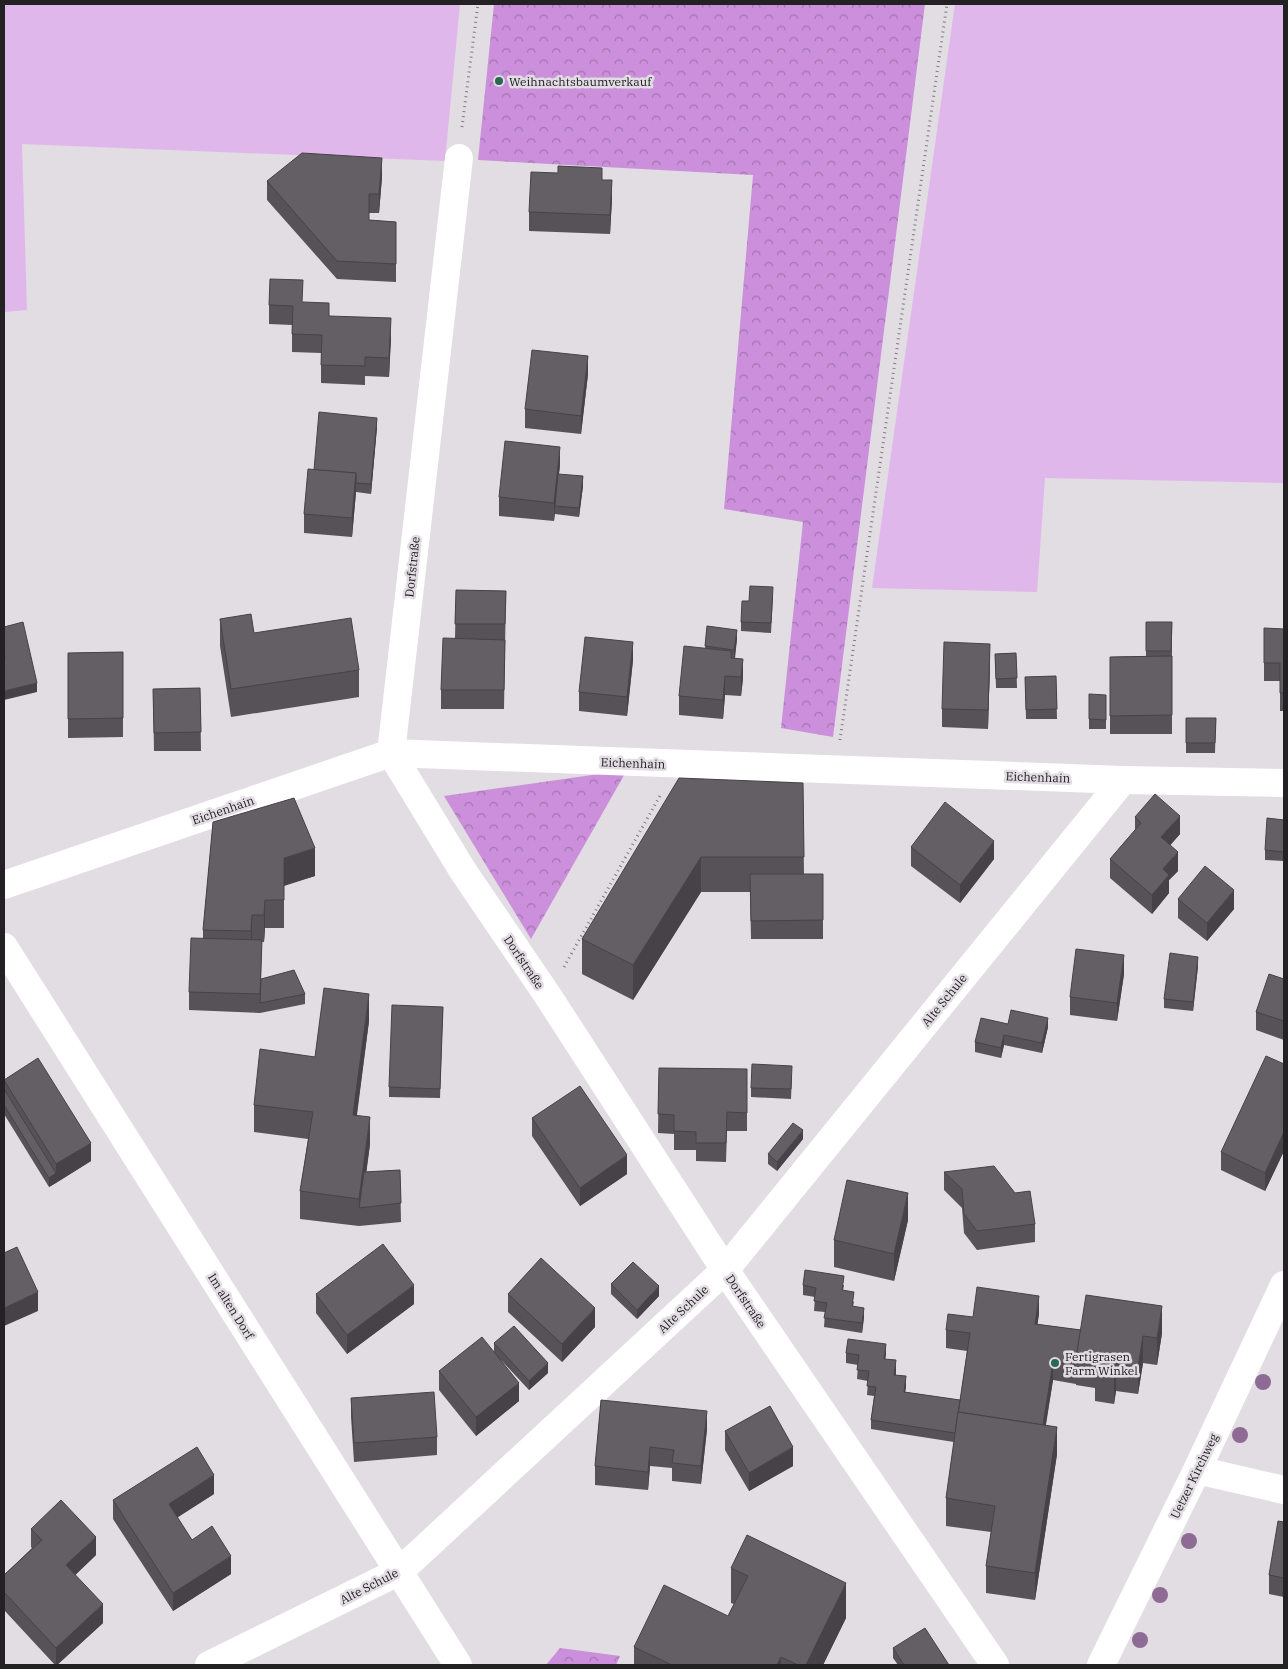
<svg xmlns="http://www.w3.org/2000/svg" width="1288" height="1669" viewBox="0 0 1288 1669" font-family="'IBM Plex Serif',serif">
  <defs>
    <pattern id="forest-crowns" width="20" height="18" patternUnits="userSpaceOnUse" patternTransform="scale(1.25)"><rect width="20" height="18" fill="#cb8fdb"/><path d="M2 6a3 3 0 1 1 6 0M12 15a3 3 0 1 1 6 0" fill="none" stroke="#a474b1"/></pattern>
  </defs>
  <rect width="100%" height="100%" fill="#e2dce3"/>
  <g fill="#dfb7ea">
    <path d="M4 4H460L445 161 22 144 27 310 4 312Z"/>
    <path d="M955 4H1284V483L1045 478 1037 592 872 588Z"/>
  </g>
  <g fill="url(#forest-crowns)">
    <path d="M494 4H925L833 737 781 728 803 522 724 509 753 175 478 160Z"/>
    <path d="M627 770 531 939 444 796Z"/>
    <path d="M560 1648 620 1656 616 1665H546Z"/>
  </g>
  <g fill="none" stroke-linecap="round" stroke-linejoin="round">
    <g stroke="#7f7b7f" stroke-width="3" stroke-dasharray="1 4" stroke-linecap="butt">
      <path d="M462 127 478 4"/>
      <path d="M840 740 947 4"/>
      <path d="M564 967 661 794"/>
    </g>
    <g stroke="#fff" stroke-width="28">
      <path d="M459 158 391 753 463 871 548 996 725 1270 995 1665"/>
      <path d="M4 885 391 753 1123 780 1284 783"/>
      <path d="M4 947 458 1665"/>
      <path d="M1197 1470 1284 1490"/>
      <path d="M209 1665 400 1571 725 1270 1123 780"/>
      <path d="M1101 1665 1197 1470 1284 1285"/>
    </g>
  </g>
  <g fill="#8d6b94">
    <circle cx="1263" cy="1382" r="8"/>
    <circle cx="1240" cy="1435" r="8"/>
    <circle cx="1189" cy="1541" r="8"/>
    <circle cx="1160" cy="1595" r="8"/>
    <circle cx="1140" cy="1640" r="8"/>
  </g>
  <g fill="#565257">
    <path d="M382 177 379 213H369V220L396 222V282L337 279 267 200V181Z"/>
    <path d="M602 180 612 199 610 234 529 231V212Z"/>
    <path d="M303 302 329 316 391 337 389 377 365 376V385L321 383V353L292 352V325L269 324V305Z"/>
    <path d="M588 374 581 434 525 428V409Z"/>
    <path d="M377 427 371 494 356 492 352 537 304 533V514L314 470Z"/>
    <path d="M560 465 559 474 583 486 579 517 555 514 554 521 499 516V497Z"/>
    <path d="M456 590 506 591 504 709H441V690L455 638Z"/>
    <path d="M773 596 771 633 741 631V622L749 601Z"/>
    <path d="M220 619 254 633 359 670V697L231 717 220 646Z"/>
    <path d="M1146 622H1172V734H1110V657L1146 656Z"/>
    <path d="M707 626 737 639 735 659 743 678 741 696 725 695 723 719 679 715V696L705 648Z"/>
    <path d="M1264 628 1284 629V711H1280V681H1264Z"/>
    <path d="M123 652V737L68 738V653Z"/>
    <path d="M1016 653 1017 688H996L995 654Z"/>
    <path d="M633 660 627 716 579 711V692Z"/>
    <path d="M990 663 988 729 942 727V709Z"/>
    <path d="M1056 676 1057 719H1026L1025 677Z"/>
    <path d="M200 688 201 751H154L153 689Z"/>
    <path d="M1106 695V729H1089V719Z"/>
    <path d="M1186 718H1216L1215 753H1186Z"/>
    <path d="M803 783 804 874H823V939H751L750 892H701L633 1000 582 974V939Z"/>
    <path d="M1135 817 1180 834 1170 845 1178 871 1169 880V893L1152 914 1110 878V859L1135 830Z"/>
    <path d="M1284 820V861L1265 860V850Z"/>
    <path d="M213 822 315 876 284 885V928H265L264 942H262L261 979 305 994V1004L260 1013 189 1010V992L203 938V930Z"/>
    <path d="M911 847 994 859 960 903 911 866Z"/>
    <path d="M1178 899 1234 909 1207 941 1178 918Z"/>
    <path d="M1198 966 1193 1011 1164 1008V999Z"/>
    <path d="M1124 974 1117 1021 1070 1015V997Z"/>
    <path d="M1284 979V1040L1256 1030V1012Z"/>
    <path d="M443 1007 440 1098 389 1097V1087Z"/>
    <path d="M369 1021 357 1115 370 1144 366 1172 400 1170 401 1222 359 1226 300 1219V1191L308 1139 254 1132V1105L315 1057Z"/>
    <path d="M1008 1024 1048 1027 1042 1053 1004 1045 1001 1058 975 1052V1042Z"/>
    <path d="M1284 1064V1151L1265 1191 1221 1170V1152Z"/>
    <path d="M659 1068 747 1069V1131H727L726 1162 696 1161V1150H674V1134L658 1133Z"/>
    <path d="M792 1075 791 1099 751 1097V1088Z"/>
    <path d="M4 1079 91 1161 49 1187 4 1114Z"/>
    <path d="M532 1118 627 1174 580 1206 532 1136Z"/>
    <path d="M803 1139 777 1171 768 1164V1154Z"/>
    <path d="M944 1172 1035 1224V1242L977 1250 964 1233 962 1208 944 1190Z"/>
    <path d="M908 1220 894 1281 834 1267V1240Z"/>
    <path d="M611 1284 659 1296 637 1319 611 1294Z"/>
    <path d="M803 1285H844L843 1291 854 1302 853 1306 864 1317 862 1333 824 1327 825 1312 814 1311 815 1297 803 1295Z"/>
    <path d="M316 1294 414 1304 347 1354 316 1313Z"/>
    <path d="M508 1294 595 1327 562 1362 508 1312Z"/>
    <path d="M1039 1314 1037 1324 1081 1330 1162 1333 1157 1365 1143 1363 1138 1394 1116 1391 1114 1404 1095 1401V1388L1076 1385V1384L1053 1380 1046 1425 1057 1454 1035 1600 986 1593V1566L991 1532 946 1526V1498L954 1442 871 1429V1420L874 1396 867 1395 868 1381 857 1379 858 1365 846 1363V1353L886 1354 885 1359 896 1370V1375L906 1386 905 1392 960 1400 967 1351 946 1348V1330L973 1317Z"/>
    <path d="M494 1343 548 1373 529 1390 501 1360 519 1401 476 1436 439 1390V1371L494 1352Z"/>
    <path d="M351 1398 437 1437V1455L354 1462 351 1417Z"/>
    <path d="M601 1400 707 1429 701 1484 672 1481V1468L650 1466 648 1490 595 1485V1466Z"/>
    <path d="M725 1431 793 1466 749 1491 725 1450Z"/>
    <path d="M214 1494 177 1517 192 1540 231 1574 173 1611 113 1519V1500Z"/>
    <path d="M1284 1522V1597L1269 1594V1575Z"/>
    <path d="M31 1529 96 1555 75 1575 103 1623 57 1665H55L4 1610V1575L32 1548 31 1547Z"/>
    <path d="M731 1568 846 1618 823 1665H634V1647L728 1616 734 1604 731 1603Z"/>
    <path d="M893 1648 949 1665H898L893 1658Z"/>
  </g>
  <g fill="#464247">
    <path d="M382 158V177L379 213V194Z"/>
    <path d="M612 180V199L610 234V215Z"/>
    <path d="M391 318V337L389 377V358Z"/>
    <path d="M588 356V374L581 434V416Z"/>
    <path d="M377 418V427L371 494V484Z"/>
    <path d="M560 447V465L555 506 554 521V503Z"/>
    <path d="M356 473V492L352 537V518Z"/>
    <path d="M583 476V486L579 517V508Z"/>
    <path d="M737 630V639L734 660V650Z"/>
    <path d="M633 642V660L627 716V697Z"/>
    <path d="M990 644V663L988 729V710Z"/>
    <path d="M743 659V678L741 696V677Z"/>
    <path d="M725 676V695L723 719V700Z"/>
    <path d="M37 683V692L4 700V691Z"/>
    <path d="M1180 816V834L1161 856V837Z"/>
    <path d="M994 841V859L960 903V885Z"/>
    <path d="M315 848V876L284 886V858Z"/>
    <path d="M1178 852V871L1169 880V893L1152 914V895L1163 869Z"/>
    <path d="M701 857V892L633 1000V965Z"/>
    <path d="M1234 890V909L1207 941V923Z"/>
    <path d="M265 900V928L264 942V915Z"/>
    <path d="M252 915V942L251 958V931Z"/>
    <path d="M1124 955V974L1117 1021V1003Z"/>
    <path d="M1198 957V966L1193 1011V1002Z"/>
    <path d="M369 994V1021L353 1142V1115Z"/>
    <path d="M1048 1018V1027L1042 1053V1043Z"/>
    <path d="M1004 1035V1045L1001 1058V1048Z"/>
    <path d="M370 1117V1144L362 1207 359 1208V1199Z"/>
    <path d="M803 1130V1139L777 1171V1162Z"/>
    <path d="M1284 1132V1151L1265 1191V1173Z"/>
    <path d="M91 1143V1161L56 1183V1164Z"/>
    <path d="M627 1155V1174L580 1206V1188Z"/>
    <path d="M56 1173V1183L49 1187V1178Z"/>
    <path d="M908 1193V1220L894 1281V1254Z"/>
    <path d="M414 1285V1304L347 1354V1335Z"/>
    <path d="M659 1286V1296L637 1319V1310Z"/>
    <path d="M38 1292V1311L4 1326V1308Z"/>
    <path d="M1039 1296V1314L1035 1342V1324Z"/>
    <path d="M1162 1306V1333L1157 1365V1338Z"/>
    <path d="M595 1308V1327L562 1362V1344Z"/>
    <path d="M864 1308V1317L862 1333V1323Z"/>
    <path d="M1143 1336V1363L1138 1394V1367Z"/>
    <path d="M886 1344V1354L884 1368V1359Z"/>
    <path d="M896 1360V1370L894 1384V1375Z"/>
    <path d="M1053 1362V1380L1041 1452V1434Z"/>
    <path d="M548 1363V1373L529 1390V1381Z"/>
    <path d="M1116 1364V1391L1114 1404V1376Z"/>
    <path d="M906 1376V1386L904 1402V1392Z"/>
    <path d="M519 1383V1401L476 1436V1417Z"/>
    <path d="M707 1411V1429L701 1484V1466Z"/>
    <path d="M1057 1427V1454L1035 1600V1573Z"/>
    <path d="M650 1447V1466L648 1490V1472Z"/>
    <path d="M793 1447V1466L749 1491V1473Z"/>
    <path d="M214 1475V1494L169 1523V1504Z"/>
    <path d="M96 1537V1555L66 1584V1565Z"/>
    <path d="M231 1556V1574L173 1611V1593Z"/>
    <path d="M846 1583V1618L823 1665H806Z"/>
    <path d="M103 1604V1623L57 1665H56V1648Z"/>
    <path d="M781 1657V1665H777Z"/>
  </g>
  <g fill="#645f65" stroke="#464247">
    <path d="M302 153 382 158 379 194H369V220L396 222V264L337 261 267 181Z"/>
    <path d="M558 166 602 168V180H612L610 215 529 212 531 172 558 173Z"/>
    <path d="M270 279 303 280 302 302 329 303V316L391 318 389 358 365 357V366L321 365 322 335 292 334 293 306 269 305Z"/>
    <path d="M532 350 588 356 581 416 525 409Z"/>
    <path d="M319 412 377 418 371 484 356 483V473L314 470Z"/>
    <path d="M505 441 560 447 554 503 499 497Z"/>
    <path d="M308 469 356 473 352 518 304 514Z"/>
    <path d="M558 474 583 476 579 508 555 506Z"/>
    <path d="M750 586 773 587 771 623 741 622 742 601H749Z"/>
    <path d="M456 590 506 591 505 624H455Z"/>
    <path d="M251 614 254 633 351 618 359 670 231 689 220 619Z"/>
    <path d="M23 622 37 683 4 691V658H5L4 651V627Z"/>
    <path d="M1146 622H1172L1171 651H1146Z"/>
    <path d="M707 626 737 630 734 650 705 646Z"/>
    <path d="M1264 628 1284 629V693H1280V663H1264Z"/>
    <path d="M585 637 633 642 627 697 579 692Z"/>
    <path d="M443 638 505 640 504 690H441Z"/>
    <path d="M944 642 990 644 988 710 942 709Z"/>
    <path d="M684 646 731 651V658L743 659 741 677 725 676 723 700 679 696Z"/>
    <path d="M123 652V718L68 719V653Z"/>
    <path d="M1016 653 1017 678 996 679 995 654Z"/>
    <path d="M1172 656V715L1110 716V657Z"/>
    <path d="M1056 676 1057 709 1026 710 1025 677Z"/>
    <path d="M200 688 201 732 154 733 153 689Z"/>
    <path d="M1089 694 1106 695V720L1089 719Z"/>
    <path d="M1186 718H1216L1215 743H1186Z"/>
    <path d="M679 778 803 783 804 857H701L633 965 582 939Z"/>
    <path d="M1155 794 1180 816 1161 837 1178 852 1163 869 1169 875 1152 895 1110 859 1141 823 1135 817Z"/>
    <path d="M294 798 315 848 284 858V900H265L264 915H252L251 931 203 930 213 822Z"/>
    <path d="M945 802 994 841 960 885 911 847Z"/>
    <path d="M1267 818 1284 820V852L1265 850Z"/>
    <path d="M1205 866 1234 890 1207 923 1178 899Z"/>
    <path d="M750 874H823V920L751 921Z"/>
    <path d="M191 938 262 940 260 994 189 992Z"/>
    <path d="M1076 949 1124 955 1117 1003 1070 997Z"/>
    <path d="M1170 953 1198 957 1193 1002 1164 999Z"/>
    <path d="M294 970 305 994 260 1003 261 979Z"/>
    <path d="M1269 974 1284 979V1021L1256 1012Z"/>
    <path d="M324 988 369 994 353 1115 370 1117 359 1199 300 1191 313 1112 254 1105 260 1049 315 1057Z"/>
    <path d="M392 1005 443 1007 440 1089 389 1087Z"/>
    <path d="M1011 1010 1048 1018 1042 1043 1004 1035 1001 1048 975 1042 981 1018 1008 1024Z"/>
    <path d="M1266 1056 1284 1064V1132L1265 1173 1221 1152Z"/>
    <path d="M38 1058 91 1143 56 1164 4 1080Z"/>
    <path d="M752 1064 792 1066 791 1089 751 1088Z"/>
    <path d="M659 1068 747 1069V1113L727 1112 726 1143H696V1132L674 1131V1115L658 1114Z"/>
    <path d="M580 1086 627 1155 580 1188 532 1118Z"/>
    <path d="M4 1089 56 1173 49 1178 4 1105Z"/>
    <path d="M793 1123 803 1130 777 1162 768 1154Z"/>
    <path d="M994 1166 1015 1193 1030 1191 1035 1224 977 1231 964 1214 962 1189 944 1172Z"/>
    <path d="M400 1170 401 1203 359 1208 364 1172Z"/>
    <path d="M847 1180 908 1193 894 1254 834 1240Z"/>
    <path d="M383 1244 414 1285 347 1335 316 1294Z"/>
    <path d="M17 1247 38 1292 4 1308V1253Z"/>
    <path d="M541 1258 595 1308 562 1344 508 1294Z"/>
    <path d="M633 1262 659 1286 637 1310 611 1284Z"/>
    <path d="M805 1270 844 1276 842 1290 854 1292 852 1306 864 1308 862 1323 824 1318 827 1303 814 1301 816 1288 803 1285Z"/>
    <path d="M977 1287 1039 1296 1035 1324 1081 1330 1076 1358V1365L1053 1362 1043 1425 958 1412 957 1421 970 1333 946 1330 948 1314 973 1317Z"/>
    <path d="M1086 1295 1162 1306 1157 1338 1143 1336 1138 1367 1116 1364 1114 1376 1095 1374 1096 1361 1076 1358Z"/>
    <path d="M514 1326 548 1363 529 1381 494 1343Z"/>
    <path d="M482 1337 519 1383 476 1417 439 1371Z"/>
    <path d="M848 1339 886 1344 884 1359 896 1360 894 1375 906 1376 904 1392 960 1400 955 1433 871 1420 876 1387 867 1386 869 1371 857 1370 859 1355 846 1353Z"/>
    <path d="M434 1392 437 1437 354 1443 351 1398Z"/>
    <path d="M601 1400 707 1411 701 1466 672 1463 674 1450 650 1447 648 1472 595 1466Z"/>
    <path d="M770 1406 793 1447 749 1473 725 1431Z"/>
    <path d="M958 1412 1057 1427 1035 1573 986 1566 995 1506 946 1498Z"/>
    <path d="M197 1447 214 1475 169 1504 192 1540 212 1526 231 1556 173 1593 113 1500Z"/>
    <path d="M61 1500 96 1537 66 1565 103 1604 56 1648 4 1592V1575L42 1540 31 1529Z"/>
    <path d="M1278 1521 1284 1522V1578L1269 1575Z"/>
    <path d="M747 1535 846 1583 806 1665H798L781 1657 777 1665H672L634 1647 664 1585 728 1616 748 1576 731 1568Z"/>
    <path d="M925 1628 949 1665H904L893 1648Z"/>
  </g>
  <g fill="#2a6854" stroke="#e2dce3" stroke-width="2">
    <circle cx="499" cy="81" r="5"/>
    <circle cx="1055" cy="1363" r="5"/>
  </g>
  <g text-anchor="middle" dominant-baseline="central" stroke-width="5" stroke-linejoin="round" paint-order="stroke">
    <g font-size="12" fill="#232123" stroke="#e2dce3" text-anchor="start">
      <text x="509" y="81">Weihnachtsbaumverkauf</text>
      <text x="1065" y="1356">Fertigrasen<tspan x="1065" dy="14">Farm Winkel</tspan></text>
    </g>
    <g font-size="12" fill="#232123" stroke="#e2dce3">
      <text transform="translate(412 567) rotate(-84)">Dorfstraße</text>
      <text transform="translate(633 763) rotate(2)">Eichenhain</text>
      <text transform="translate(1038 777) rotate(2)">Eichenhain</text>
      <text transform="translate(223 810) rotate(-19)">Eichenhain</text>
      <text transform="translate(524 962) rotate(56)">Dorfstraße</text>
      <text transform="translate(944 1000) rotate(-51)">Alte Schule</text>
      <text transform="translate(746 1301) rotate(56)">Dorfstraße</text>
      <text transform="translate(231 1306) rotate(58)">Im alten Dorf</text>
      <text transform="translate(683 1309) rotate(-43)">Alte Schule</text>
      <text transform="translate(1194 1476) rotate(-64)">Uetzer Kirchweg</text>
      <text transform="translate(369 1586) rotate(-27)">Alte Schule</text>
    </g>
  </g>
  <rect width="1288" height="1669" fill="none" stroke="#232123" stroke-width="10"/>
</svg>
